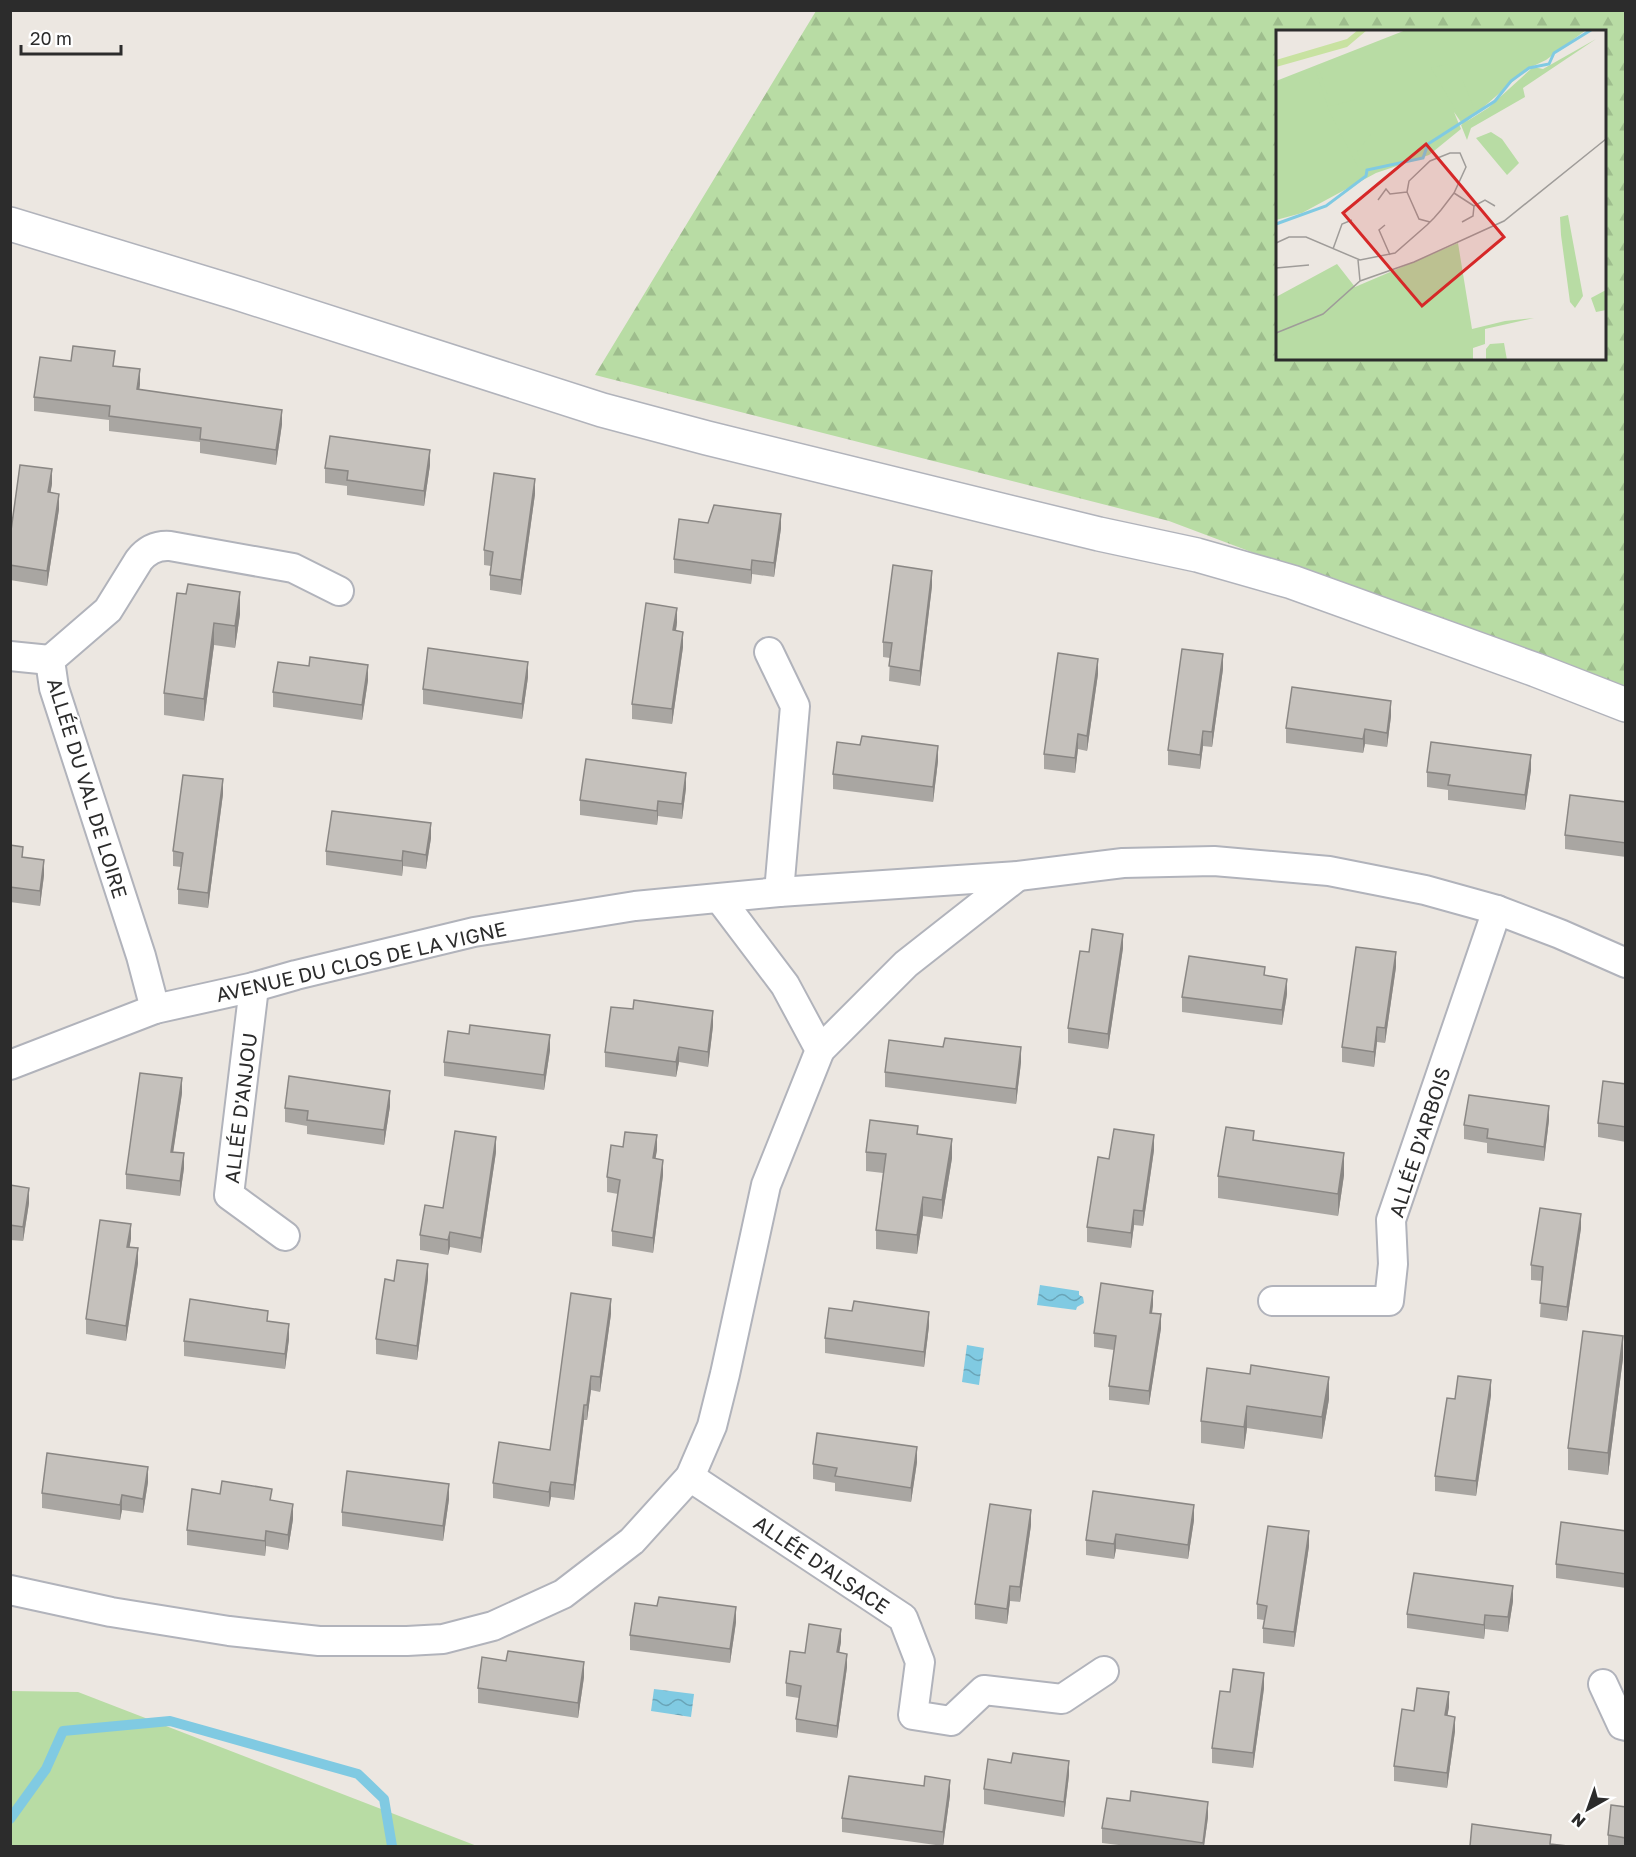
<svg xmlns="http://www.w3.org/2000/svg" width="1636" height="1857" viewBox="0 0 1636 1857" font-family="'Golos Text',sans-serif">
  <defs>
    <pattern id="forest-firs" width="22" height="20" patternUnits="userSpaceOnUse" patternTransform="scale(1.5)"><rect width="22" height="20" fill="#b8dca4"/><path d="M5 1l3.5 6h-7zM16 11l3.5 6h-7z" fill="#9ebd8d"/></pattern>
    <pattern id="water-waves" width="16" height="10" patternUnits="userSpaceOnUse" patternTransform="scale(1.5)"><rect width="16" height="10" fill="#80cae2"/><path d="M0 5q4-4 8 0t8 0" fill="none" stroke="#69a4b7"/></pattern>
  </defs>
  <rect width="100%" height="100%" fill="#ece7e1"/>
  <path fill="#b8dca4" d="M11 1691 78 1692 477 1846H11Z"/>
  <path fill="url(#forest-firs)" fill-rule="evenodd" d="M816 11H1625V692L1169 521 595 375ZM1278 32H1604V358H1278Z"/>
  <g fill="url(#water-waves)">
    <path d="M1040 1285 1079 1291V1295L1083 1297 1084 1303 1077 1307 1076 1310 1037 1305Z"/>
    <path d="M967 1345 984 1348 979 1385 962 1382Z"/>
    <path d="M654 1689 694 1694 691 1717 651 1711Z"/>
  </g>
  <g fill="none" stroke-linecap="round" stroke-linejoin="round">
    <path stroke="#80cae2" stroke-width="10" d="M10 1819 46 1769 63 1731 170 1721 358 1774 384 1799 392 1846"/>
    <g stroke="#b1b3bb" stroke-width="32">
      <g id="minor">
        <path d="M769 652 795 706 779 892"/>
        <path d="M10 656 50 660"/>
        <path d="M254 987 229 1195 285 1236"/>
        <path d="M155 1009 141 956 54 688 50 660 108 610 139 560C147 550 157 545 170 546L293 568 339 591"/>
        <path d="M820 1050 906 964 1018 876"/>
        <path d="M10 1065 155 1009 254 987 296 975 474 932 635 906 779 892 1018 876 1123 863 1214 861 1329 871 1425 890 1497 910 1560 934 1626 963"/>
        <path d="M1273 1301H1389L1393 1264 1391 1220 1497 910"/>
        <path d="M690 1477 903 1618 920 1662 913 1715 951 1721 984 1690 1062 1699 1104 1671"/>
        <path d="M10 1590 111 1612 229 1631 319 1641H407L443 1639 493 1626 563 1594 632 1541 690 1477 712 1426 725 1374 766 1185 820 1050 785 985 720 899"/>
        <path d="M1603 1684 1622 1725 1626 1726"/>
      </g>
    </g>
    <g stroke="#b1b3bb" stroke-width="36">
      <path id="tertiary" d="M10 224 237 293 602 410 707 438 1099 534 1197 555 1292 582 1536 670 1626 705"/>
    </g>
    <use href="#minor" stroke="#fff" stroke-width="28"/>
    <use href="#tertiary" stroke="#fff" stroke-width="33"/>
  </g>
  <g fill="#a9a6a2">
    <path d="M115 366 140 384 139 390 282 424 276 465 200 453V442L109 431V420L34 411V397Z"/>
    <path d="M430 465 424 506 347 495V486L325 483V468Z"/>
    <path d="M52 484 50 492 59 509 47 586 10 580V538Z"/>
    <path d="M535 494 521 595 490 590V575L491 566 484 565V550Z"/>
    <path d="M708 523 781 528 774 577 752 574 751 584 674 573V559Z"/>
    <path d="M932 586 920 686 889 681 890 658 883 657V642Z"/>
    <path d="M177 593 240 614 235 648 214 645 204 721 164 715V693Z"/>
    <path d="M677 623 676 631 683 647 672 724 632 719V704Z"/>
    <path d="M1223 669 1212 747 1203 746 1200 769 1168 765V750Z"/>
    <path d="M1098 674 1087 751 1078 749 1075 773 1044 769V754Z"/>
    <path d="M528 677 522 719 423 704V689Z"/>
    <path d="M368 680 362 720 273 707V692Z"/>
    <path d="M1391 716 1387 747 1365 744 1363 753 1286 743V728Z"/>
    <path d="M860 745 938 761 933 802 833 789V774Z"/>
    <path d="M1531 770 1525 810 1448 800V790L1427 787V772Z"/>
    <path d="M686 788 682 819 658 816 657 825 580 815V800Z"/>
    <path d="M223 794 208 908 178 904V889L181 867 173 866V851Z"/>
    <path d="M1626 802V857L1565 849V835Z"/>
    <path d="M431 838 426 869 403 866 402 876 326 865V851Z"/>
    <path d="M10 845 23 857 44 875 40 906 10 902Z"/>
    <path d="M1123 948 1108 1049 1068 1043V1028L1089 952Z"/>
    <path d="M1396 967 1385 1043 1377 1042 1374 1067 1342 1062V1047Z"/>
    <path d="M1265 976 1287 994 1282 1025 1182 1012V997Z"/>
    <path d="M713 1026 708 1067 679 1062 676 1077 605 1067V1052Z"/>
    <path d="M469 1034 550 1050 544 1090 444 1076V1062Z"/>
    <path d="M1021 1062 1016 1104 885 1087V1072Z"/>
    <path d="M1626 1084V1142L1598 1137V1123Z"/>
    <path d="M182 1093 173 1152 184 1168 180 1196 126 1189V1174Z"/>
    <path d="M390 1106 384 1145 307 1134V1126L285 1122V1108Z"/>
    <path d="M1549 1120 1544 1161 1487 1153V1143L1464 1139V1125Z"/>
    <path d="M918 1134 952 1158 942 1219 923 1216 917 1254 876 1249V1230L883 1173 866 1171V1152Z"/>
    <path d="M657 1150 655 1158 663 1175 653 1253 612 1246V1231L618 1194 607 1192V1177Z"/>
    <path d="M1154 1150 1143 1226 1134 1225 1131 1248 1087 1242V1227L1109 1159Z"/>
    <path d="M496 1152 481 1253 450 1247 448 1255 420 1250V1235Z"/>
    <path d="M1344 1175 1338 1216 1218 1198V1176Z"/>
    <path d="M10 1185 29 1203 23 1241 10 1240Z"/>
    <path d="M1581 1228 1567 1321 1540 1317 1542 1281 1531 1280V1265Z"/>
    <path d="M131 1239 129 1247 138 1263 126 1341 86 1334V1319Z"/>
    <path d="M428 1279 417 1360 376 1354V1339L394 1281Z"/>
    <path d="M1153 1305 1152 1313 1161 1328 1149 1405 1109 1400V1386L1114 1350 1094 1347V1333Z"/>
    <path d="M611 1314 600 1392 591 1390 587 1420H584L574 1500 551 1497 549 1507 493 1498V1483L550 1450Z"/>
    <path d="M268 1321 289 1339 285 1369 184 1356V1341Z"/>
    <path d="M929 1326 924 1367 825 1353V1338Z"/>
    <path d="M1623 1358 1608 1475 1568 1470V1448Z"/>
    <path d="M1207 1368 1329 1399 1322 1439 1247 1428 1244 1449 1201 1443V1421Z"/>
    <path d="M1491 1395 1476 1496 1435 1491V1476L1455 1399Z"/>
    <path d="M917 1462 911 1502 835 1491V1483L813 1479V1464Z"/>
    <path d="M148 1482 143 1513 122 1510 120 1520 42 1508V1493Z"/>
    <path d="M449 1499 443 1541 342 1526V1512Z"/>
    <path d="M272 1500 293 1519 288 1550 266 1546 265 1556 187 1545V1530Z"/>
    <path d="M1194 1520 1188 1559 1116 1549 1114 1559 1086 1555V1540Z"/>
    <path d="M1031 1525 1020 1602 1010 1601 1007 1624 975 1619V1604Z"/>
    <path d="M1626 1531V1588L1556 1578V1564Z"/>
    <path d="M1309 1546 1294 1647 1263 1643V1628L1264 1620 1257 1619V1604Z"/>
    <path d="M1513 1601 1508 1632 1485 1629 1484 1639 1407 1628V1614Z"/>
    <path d="M657 1606 736 1622 730 1663 630 1650V1635Z"/>
    <path d="M841 1642 839 1652 847 1667 837 1738 796 1732V1719L799 1698 786 1696V1683L805 1653Z"/>
    <path d="M584 1677 578 1718 478 1703V1688Z"/>
    <path d="M1264 1688 1253 1768 1212 1763V1748L1230 1692Z"/>
    <path d="M1449 1707 1447 1715 1455 1731 1447 1788 1394 1781V1766L1414 1711Z"/>
    <path d="M1011 1763 1069 1775 1064 1817 984 1804V1789Z"/>
    <path d="M924 1786 950 1795 943 1846 842 1832V1818Z"/>
    <path d="M1130 1801 1208 1817 1204 1846H1127L1102 1843V1828Z"/>
    <path d="M1626 1807V1846H1608V1835Z"/>
  </g>
  <g fill="#8a8784">
    <path d="M140 369V384L137 404V389Z"/>
    <path d="M282 410V424L276 465V450Z"/>
    <path d="M430 450V465L424 506V491Z"/>
    <path d="M52 469V484L48 507V492Z"/>
    <path d="M535 479V494L521 595V580Z"/>
    <path d="M59 494V509L47 586V571Z"/>
    <path d="M781 514V528L774 577V563Z"/>
    <path d="M752 560V574L751 584V570Z"/>
    <path d="M932 571V586L920 686V671Z"/>
    <path d="M240 592V614L235 648V626Z"/>
    <path d="M677 608V623L673 645V630Z"/>
    <path d="M214 623V645L204 721V699Z"/>
    <path d="M683 632V647L672 724V709Z"/>
    <path d="M1223 654V669L1212 747V732Z"/>
    <path d="M1098 659V674L1087 751V736Z"/>
    <path d="M528 662V677L522 719V704Z"/>
    <path d="M368 665V680L362 720V705Z"/>
    <path d="M1391 701V716L1387 747V733Z"/>
    <path d="M1365 729V744L1363 753V739Z"/>
    <path d="M1203 731V746L1200 769V755Z"/>
    <path d="M1078 734V749L1075 773V758Z"/>
    <path d="M938 746V761L933 802V787Z"/>
    <path d="M1531 755V770L1525 810V795Z"/>
    <path d="M686 773V788L682 819V804Z"/>
    <path d="M223 779V794L208 908V893Z"/>
    <path d="M658 801V816L657 825V811Z"/>
    <path d="M431 823V838L426 869V855Z"/>
    <path d="M403 851V866L402 876V861Z"/>
    <path d="M44 860V875L40 906V891Z"/>
    <path d="M1123 934V948L1108 1049V1034Z"/>
    <path d="M1396 952V967L1385 1043V1028Z"/>
    <path d="M1287 979V994L1282 1025V1010Z"/>
    <path d="M713 1011V1026L708 1067V1052Z"/>
    <path d="M1377 1027V1042L1374 1067V1052Z"/>
    <path d="M550 1035V1050L544 1090V1075Z"/>
    <path d="M679 1047V1062L676 1077V1062Z"/>
    <path d="M1021 1047V1062L1016 1104V1089Z"/>
    <path d="M182 1078V1093L171 1167V1152Z"/>
    <path d="M390 1091V1106L384 1145V1130Z"/>
    <path d="M1549 1106V1120L1544 1161V1147Z"/>
    <path d="M657 1135V1150L653 1173V1158Z"/>
    <path d="M1154 1135V1150L1143 1226V1211Z"/>
    <path d="M496 1137V1152L481 1253V1238Z"/>
    <path d="M952 1139V1158L942 1219V1200Z"/>
    <path d="M184 1153V1168L180 1196V1181Z"/>
    <path d="M1344 1153V1175L1338 1216V1194Z"/>
    <path d="M663 1160V1175L653 1253V1238Z"/>
    <path d="M29 1188V1203L23 1241V1227Z"/>
    <path d="M923 1197V1216L917 1254V1235Z"/>
    <path d="M1134 1210V1225L1131 1248V1233Z"/>
    <path d="M1581 1214V1228L1567 1321V1307Z"/>
    <path d="M131 1224V1239L127 1262V1247Z"/>
    <path d="M450 1232V1247L448 1255V1240Z"/>
    <path d="M138 1248V1263L126 1341V1326Z"/>
    <path d="M428 1264V1279L417 1360V1346Z"/>
    <path d="M1153 1291V1305L1150 1327V1313Z"/>
    <path d="M611 1299V1314L600 1392V1377Z"/>
    <path d="M929 1312V1326L924 1367V1352Z"/>
    <path d="M1161 1314V1328L1149 1405V1391Z"/>
    <path d="M289 1324V1339L285 1369V1354Z"/>
    <path d="M1623 1336V1358L1608 1475V1453Z"/>
    <path d="M591 1376V1390L587 1420V1405Z"/>
    <path d="M1329 1377V1399L1322 1439V1417Z"/>
    <path d="M1491 1380V1395L1476 1496V1481Z"/>
    <path d="M584 1405V1420L574 1500V1485Z"/>
    <path d="M1247 1406V1428L1244 1449V1427Z"/>
    <path d="M917 1447V1462L911 1502V1488Z"/>
    <path d="M148 1467V1482L143 1513V1499Z"/>
    <path d="M551 1482V1497L549 1507V1492Z"/>
    <path d="M449 1484V1499L443 1541V1526Z"/>
    <path d="M122 1495V1510L120 1520V1505Z"/>
    <path d="M293 1504V1519L288 1550V1535Z"/>
    <path d="M1194 1505V1520L1188 1559V1545Z"/>
    <path d="M1031 1510V1525L1020 1602V1587Z"/>
    <path d="M266 1531V1546L265 1556V1541Z"/>
    <path d="M1309 1531V1546L1294 1647V1632Z"/>
    <path d="M1116 1534V1549L1114 1559V1544Z"/>
    <path d="M1010 1586V1601L1007 1624V1609Z"/>
    <path d="M1513 1586V1601L1508 1632V1617Z"/>
    <path d="M736 1607V1622L730 1663V1649Z"/>
    <path d="M1485 1615V1629L1484 1639V1625Z"/>
    <path d="M841 1629V1642L837 1665V1652Z"/>
    <path d="M847 1654V1667L837 1738V1726Z"/>
    <path d="M584 1662V1677L578 1718V1703Z"/>
    <path d="M1264 1673V1688L1253 1768V1753Z"/>
    <path d="M1449 1692V1707L1445 1730V1715Z"/>
    <path d="M1455 1717V1731L1447 1788V1773Z"/>
    <path d="M1069 1761V1775L1064 1817V1802Z"/>
    <path d="M950 1780V1795L943 1846V1832Z"/>
    <path d="M1208 1802V1817L1204 1846H1203Z"/>
  </g>
  <g fill="#c5c1bc" stroke="#8a8784" stroke-width="1.5">
    <path d="M73 346 115 351 113 366 140 369 137 389 282 410 276 450 200 439 201 428 109 416 110 406 34 397 40 357 71 361Z"/>
    <path d="M330 436 430 450 424 491 347 480 348 471 325 468Z"/>
    <path d="M20 465 52 469 48 492 59 494 47 571 10 565V538Z"/>
    <path d="M494 473 535 479 521 580 490 575 493 552 484 550Z"/>
    <path d="M714 505 781 514 774 563 752 560 751 570 674 559 679 519 708 523Z"/>
    <path d="M893 565 932 571 920 671 889 666 892 643 883 642Z"/>
    <path d="M188 584 240 592 235 626 214 623 204 699 164 693 177 593 186 594Z"/>
    <path d="M646 603 677 608 673 630 683 632 672 709 632 704Z"/>
    <path d="M428 648 528 662 522 704 423 689Z"/>
    <path d="M1182 649 1223 654 1212 732 1203 731 1200 755 1168 750Z"/>
    <path d="M1058 653 1098 659 1087 736 1078 734 1075 758 1044 754Z"/>
    <path d="M310 657 368 665 362 705 273 692 278 662 309 666Z"/>
    <path d="M1292 687 1391 701 1387 733 1365 729 1363 739 1286 728Z"/>
    <path d="M862 736 938 746 933 787 833 774 837 742 860 745Z"/>
    <path d="M1431 742 1531 755 1525 795 1448 785 1450 775 1427 772Z"/>
    <path d="M586 759 686 773 682 804 658 801 657 811 580 800Z"/>
    <path d="M183 775 223 779 208 893 178 889 183 853 173 851Z"/>
    <path d="M1570 795 1626 802V843L1565 835Z"/>
    <path d="M332 811 431 823 426 855 403 851 402 861 326 851Z"/>
    <path d="M10 845 23 847 22 857 44 860 40 891 10 887Z"/>
    <path d="M1092 929 1123 934 1108 1034 1068 1028 1080 951 1089 952Z"/>
    <path d="M1356 947 1396 952 1385 1028 1377 1027 1374 1052 1342 1047Z"/>
    <path d="M1189 956 1265 967 1264 975 1287 979 1282 1010 1182 997Z"/>
    <path d="M634 1000 713 1011 708 1052 679 1047 676 1062 605 1052 611 1007 633 1009Z"/>
    <path d="M470 1025 550 1035 544 1075 444 1062 448 1031 469 1034Z"/>
    <path d="M945 1038 1021 1047 1016 1089 885 1072 889 1040 943 1047Z"/>
    <path d="M140 1073 182 1078 171 1152 184 1153 180 1181 126 1174Z"/>
    <path d="M289 1076 390 1091 384 1130 307 1120 308 1111 285 1108Z"/>
    <path d="M1603 1081 1626 1084V1127L1598 1123Z"/>
    <path d="M1469 1095 1549 1106 1544 1147 1487 1138 1488 1129 1464 1125Z"/>
    <path d="M870 1120 918 1126 917 1134 952 1139 942 1200 923 1197 917 1235 876 1230 886 1154 866 1152Z"/>
    <path d="M1226 1127 1254 1131 1253 1140 1344 1153 1338 1194 1218 1176Z"/>
    <path d="M1114 1129 1154 1135 1143 1211 1134 1210 1131 1233 1087 1227 1098 1157 1109 1159Z"/>
    <path d="M455 1131 496 1137 481 1238 450 1232 448 1240 420 1235 425 1205 443 1208Z"/>
    <path d="M625 1132 657 1135 653 1158 663 1160 653 1238 612 1231 620 1180 607 1177 611 1145 623 1147Z"/>
    <path d="M10 1185 29 1188 23 1227 10 1225Z"/>
    <path d="M1540 1208 1581 1214 1567 1307 1540 1303 1543 1267 1531 1265Z"/>
    <path d="M100 1220 131 1224 127 1247 138 1248 126 1326 86 1319Z"/>
    <path d="M397 1260 428 1264 417 1346 376 1339 385 1279 394 1281Z"/>
    <path d="M1101 1283 1153 1291 1150 1313 1161 1314 1149 1391 1109 1386 1116 1336 1094 1333Z"/>
    <path d="M571 1293 611 1299 600 1377 591 1376 587 1405H584L574 1485 551 1482 549 1492 493 1483 499 1442 550 1450Z"/>
    <path d="M190 1299 268 1311 267 1321 289 1324 285 1354 184 1341Z"/>
    <path d="M854 1301 929 1312 924 1352 825 1338 829 1308 852 1311Z"/>
    <path d="M1583 1331 1623 1336 1608 1453 1568 1448Z"/>
    <path d="M1251 1365 1329 1377 1322 1417 1247 1406 1244 1427 1201 1421 1207 1368 1250 1374Z"/>
    <path d="M1458 1376 1491 1380 1476 1481 1435 1476 1447 1398 1455 1399Z"/>
    <path d="M817 1433 917 1447 911 1488 835 1476 837 1468 813 1464Z"/>
    <path d="M47 1453 148 1467 143 1499 122 1495 120 1505 42 1493Z"/>
    <path d="M347 1471 449 1484 443 1526 342 1512Z"/>
    <path d="M222 1481 272 1489 270 1500 293 1504 288 1535 266 1531 265 1541 187 1530 192 1489 220 1494Z"/>
    <path d="M1093 1491 1194 1505 1188 1545 1116 1534 1114 1544 1086 1540Z"/>
    <path d="M990 1504 1031 1510 1020 1587 1010 1586 1007 1609 975 1604Z"/>
    <path d="M1561 1522 1626 1531V1574L1556 1564Z"/>
    <path d="M1268 1526 1309 1531 1294 1632 1263 1628 1267 1606 1257 1604Z"/>
    <path d="M1414 1573 1513 1586 1508 1617 1485 1615 1484 1625 1407 1614Z"/>
    <path d="M659 1597 736 1607 730 1649 630 1635 635 1603 657 1606Z"/>
    <path d="M809 1624 841 1629 837 1652 847 1654 837 1726 796 1719 801 1686 786 1683 790 1651 805 1653Z"/>
    <path d="M508 1651 584 1662 578 1703 478 1688 482 1657 506 1661Z"/>
    <path d="M1233 1669 1264 1673 1253 1753 1212 1748 1220 1691 1230 1692Z"/>
    <path d="M1417 1688 1449 1692 1445 1715 1455 1717 1447 1773 1394 1766 1402 1709 1414 1711Z"/>
    <path d="M1013 1753 1069 1761 1064 1802 984 1789 988 1759 1011 1763Z"/>
    <path d="M849 1776 924 1786 925 1776 950 1780 943 1832 842 1818Z"/>
    <path d="M1131 1791 1208 1802 1203 1843 1102 1828 1107 1798 1130 1801Z"/>
    <path d="M1611 1805 1626 1807V1838L1608 1835Z"/>
    <path d="M1472 1824 1551 1835 1550 1844 1568 1846H1470Z"/>
  </g>
  <g text-anchor="middle" dominant-baseline="central" stroke-width="4.5" stroke-linejoin="round" paint-order="stroke">
    <g font-size="20" fill="#2c2c2c" stroke="#fff">
      <text transform="translate(88 788) rotate(73)">ALLÉE DU VAL DE LOIRE</text>
      <text transform="translate(361 961) rotate(-13)">AVENUE DU CLOS DE LA VIGNE</text>
      <text transform="translate(240 1108) rotate(-83)">ALLÉE D'ANJOU</text>
      <text transform="translate(1419 1142) rotate(-72)">ALLÉE D'ARBOIS</text>
      <text transform="translate(822 1564) rotate(34)">ALLÉE D'ALSACE</text>
    </g>
  </g>
  <g transform="translate(1276 30)">
    <rect width="330" height="330" fill="#ece7e1"/>
    <path d="M130 0H310L270 30 251 39 187 95 178 82 185 99 153 125 100 143 26 183 0 190V51Z" fill="#b8dca4"/>
    <path d="M320 9 247 58 249 67 195 98 191 110 185 95 212 78 257 37 267 39ZM172 34 185 47 199 80 187 92 155 38ZM42 35 55 76 78 70 95 104 81 122 87 137H82L54 83 40 42ZM215 102 226 109 243 133 231 145 200 108ZM292 185 307 266 299 278 294 272 285 205 284 187ZM182 213 196 299 229 291 258 288 209 299V314L197 318V330H0V267L61 234 79 257ZM330 260V280L320 282 315 268ZM228 313 231 330H210V319L214 314Z" fill="#b8dca4"/>
    <path d="M82 0H91L71 17 0 37V30L71 9Z" fill="#c8e2a1"/>
    <path fill="none" stroke="#80cae2" stroke-width="3" d="M0 194 50 176 90 146 91 140 147 128 152 114 219 71 235 51 253 38 273 34 278 23 315 0"/>
    <path fill="none" stroke="#9f9c99" stroke-width="1.5" d="M178 163 198 176 197 186 186 192M102 170 110 159 114 164 131 162M198 176 209 170 219 176M109 195 103 200 114 225M0 213 13 207H30L84 230 119 223 151 195 158 188 165 180 178 163 190 137 184 123H174L154 131 133 151 131 162 143 189 154 192M57 219 66 194 76 190M82 230 84 251M0 238 33 235M0 303 47 284 84 251 138 232 228 191 330 109"/>
    <path fill="#d62828" fill-opacity="0.15" stroke="#d62828" stroke-width="3" d="M150 114 228 207 146 276 67 183Z"/>
    <rect width="330" height="330" fill="none" stroke="#2c2c2c" stroke-width="3"/>
  </g>
  <rect width="1636" height="1857" fill="none" stroke="#2c2c2c" stroke-width="24"/>
  <g transform="translate(1588 1809) rotate(220)" stroke="#ffffff" stroke-width="4.5" paint-order="stroke">
  <path d="M0-4.5L10 22L0 15L-10 22Z" fill="#2c2c2c"/>
  <text y="-9" font-size="16" font-weight="bold" text-anchor="middle" fill="#2c2c2c">N</text>
  </g>
  <path d="M21 45v9h100v-9" fill="none" stroke="#2c2c2c" stroke-width="3"/>
  <text x="30" y="45" font-size="18" fill="#2c2c2c" stroke="#ffffff" stroke-width="4.5" paint-order="stroke">20 m</text>
</svg>
